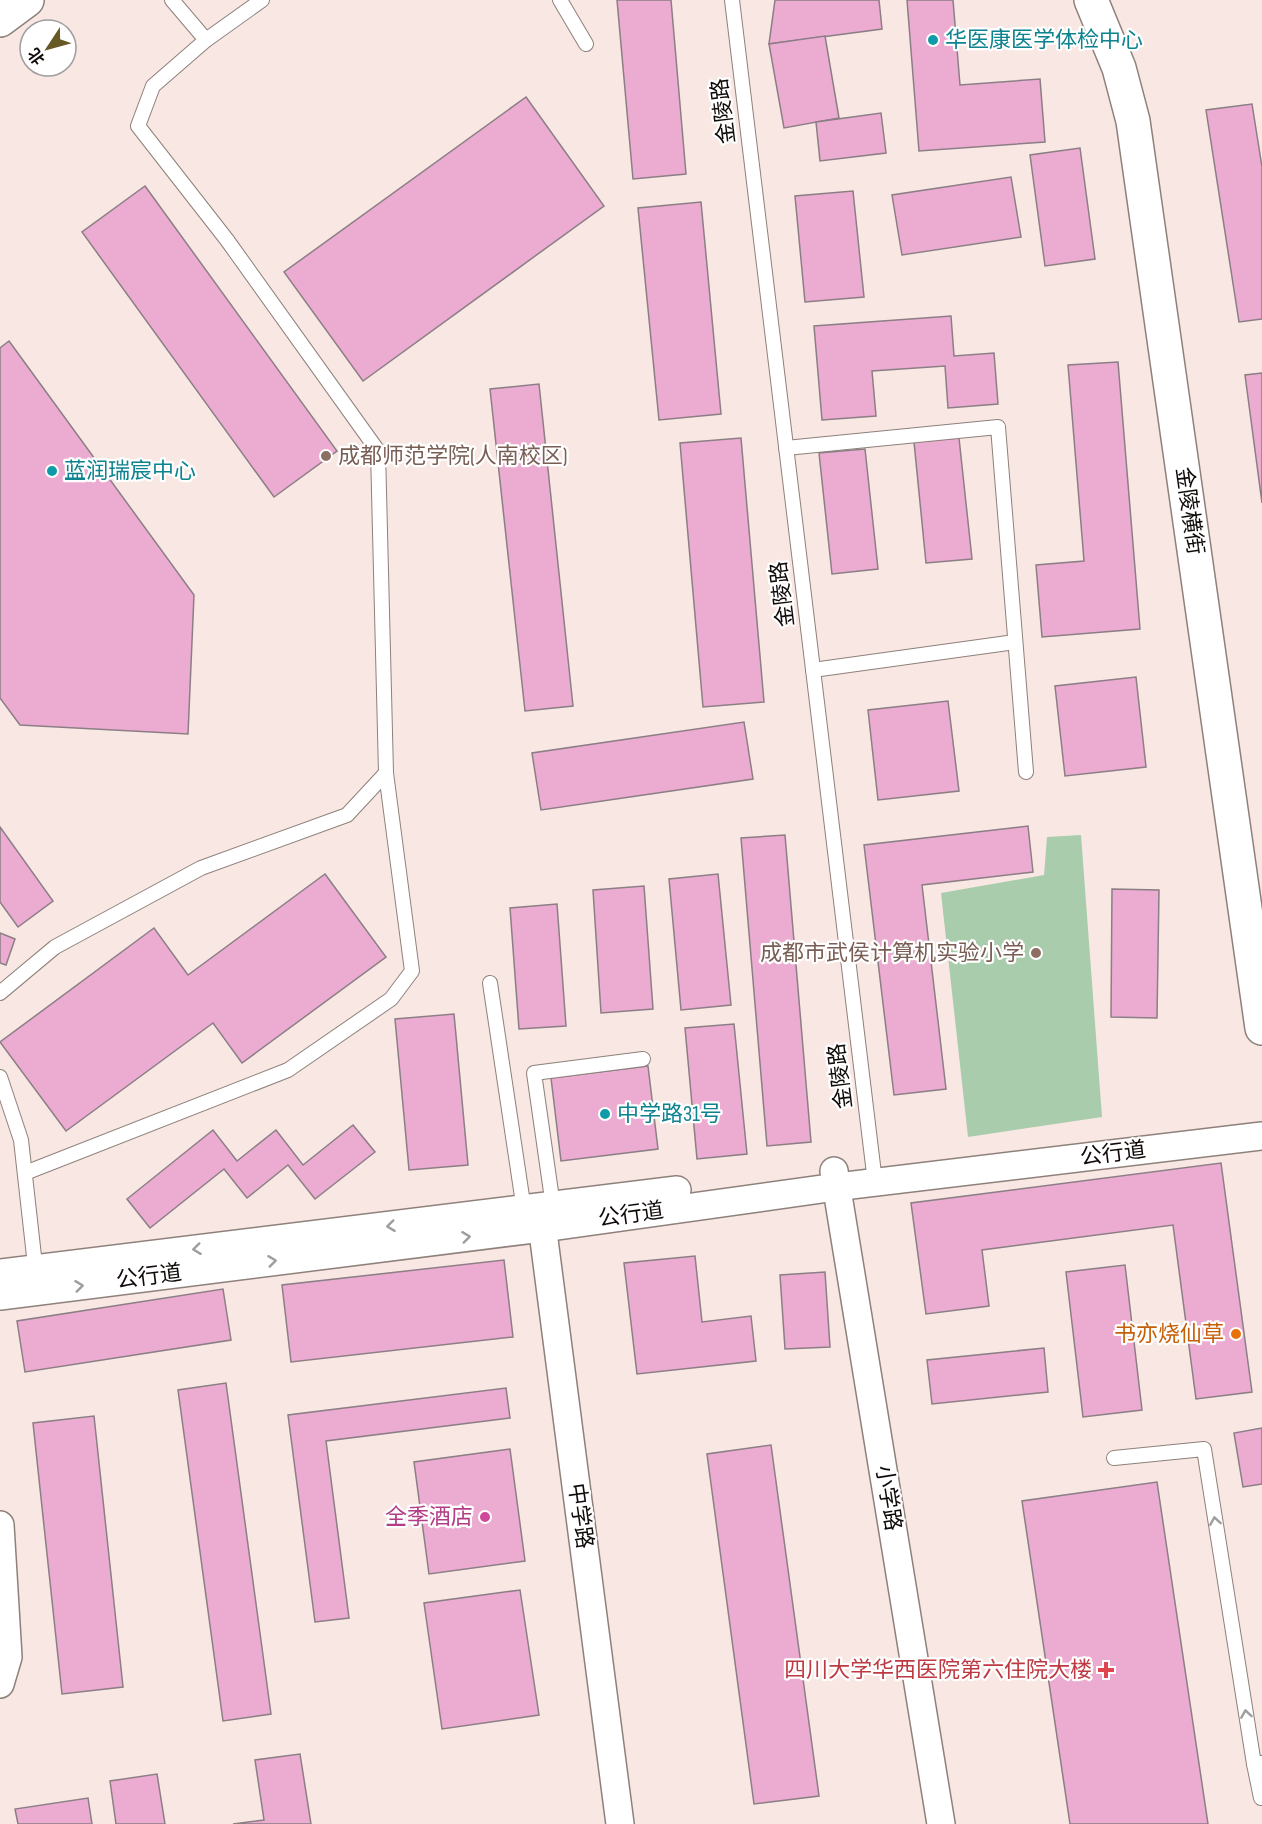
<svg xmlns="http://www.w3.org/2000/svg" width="1262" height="1824" viewBox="0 0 1262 1824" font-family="'Sofia Sans Condensed','Noto Sans SC',sans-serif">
  <rect width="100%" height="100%" fill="#f8e7e2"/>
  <path fill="#a9cdac" d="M1081 835 1102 1117 968 1137 941 893 1044 875 1047 837Z"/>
  <g fill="#ecacd2" stroke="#8b7e85" stroke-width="1.5">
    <path d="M617 0H671L686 174 633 179Z"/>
    <path d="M775 0H879L882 29 769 44Z"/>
    <path d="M907 0H953L960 85 1040 79 1045 142 919 151Z"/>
    <path d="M825 36 839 118 784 128 769 44Z"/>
    <path d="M526 97 604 206 363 381 284 272Z"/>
    <path d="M1252 104 1262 167V319L1239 322 1206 110Z"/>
    <path d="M881 113 886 153 820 161 816 122Z"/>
    <path d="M1080 148 1095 259 1045 266 1030 155Z"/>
    <path d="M1011 177 1021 237 902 255 892 195Z"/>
    <path d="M145 186 337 451 274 497 82 232Z"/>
    <path d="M853 191 864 297 805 302 795 196Z"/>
    <path d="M701 202 721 414 659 420 638 208Z"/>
    <path d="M951 316 954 356 994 353 998 404 948 408 945 366 872 371 876 416 822 420 814 326Z"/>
    <path d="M9 341 194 595 188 734 20 725 0 698V348Z"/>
    <path d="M1118 362 1140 629 1042 637 1036 565 1084 561 1068 365Z"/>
    <path d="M1262 373V503L1245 375Z"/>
    <path d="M539 384 573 706 525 711 490 389Z"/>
    <path d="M741 438 764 702 703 707 680 443Z"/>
    <path d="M959 438 972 559 926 563 914 442Z"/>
    <path d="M865 449 878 569 832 574 819 453Z"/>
    <path d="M1136 677 1146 767 1065 776 1055 686Z"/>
    <path d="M948 701 959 791 878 800 868 710Z"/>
    <path d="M744 722 753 779 541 810 532 753Z"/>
    <path d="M1028 826 1033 872 922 885 946 1089 894 1095 864 845Z"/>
    <path d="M0 827 53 901 18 927 0 902Z"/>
    <path d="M785 835 811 1142 767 1146 741 838Z"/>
    <path d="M325 874 386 957 242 1063 213 1023 66 1131 0 1042 154 928 188 975Z"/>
    <path d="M718 874 731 1005 681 1010 669 879Z"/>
    <path d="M644 886 653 1009 601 1013 593 890Z"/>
    <path d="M1112 889 1159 890 1157 1018 1111 1017Z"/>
    <path d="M557 904 566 1026 519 1029 510 908Z"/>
    <path d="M0 933 15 939 6 965 0 963Z"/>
    <path d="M454 1014 468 1165 409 1170 395 1019Z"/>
    <path d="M734 1024 747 1154 697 1159 685 1028Z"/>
    <path d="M648 1066 658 1149 561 1161 551 1078Z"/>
    <path d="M353 1125 375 1152 315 1199 288 1165 247 1198 224 1169 150 1228 127 1199 213 1130 237 1161 276 1130 303 1165Z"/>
    <path d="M1221 1163 1252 1392 1196 1399 1173 1225 982 1250 989 1306 926 1314 911 1203Z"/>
    <path d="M695 1256 702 1322 751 1316 756 1361 637 1374 624 1263Z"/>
    <path d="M504 1260 513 1337 291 1362 282 1285Z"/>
    <path d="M1125 1265 1142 1410 1083 1417 1066 1272Z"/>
    <path d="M825 1272 830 1347 785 1349 780 1275Z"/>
    <path d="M223 1289 231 1340 25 1372 17 1321Z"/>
    <path d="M1044 1348 1048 1392 932 1404 927 1360Z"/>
    <path d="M226 1383 271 1714 223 1721 178 1390Z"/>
    <path d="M506 1388 510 1418 326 1441 349 1618 315 1622 288 1415Z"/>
    <path d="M94 1416 123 1687 62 1694 33 1423Z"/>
    <path d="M1262 1428V1484L1243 1487 1234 1433Z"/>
    <path d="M771 1445 819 1796 754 1804 707 1454Z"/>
    <path d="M510 1449 525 1561 429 1574 414 1462Z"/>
    <path d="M1157 1482 1208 1824H1070L1022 1501Z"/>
    <path d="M520 1590 539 1715 442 1729 424 1603Z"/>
    <path d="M300 1754 311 1824H233L264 1820 255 1760Z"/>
    <path d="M157 1774 165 1824H116L110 1781Z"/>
    <path d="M88 1798 92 1824H18L15 1809Z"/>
  </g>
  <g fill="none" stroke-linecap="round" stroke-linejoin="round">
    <g stroke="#8e807b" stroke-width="16">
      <g id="lane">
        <path d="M172 0 206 40"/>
        <path d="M560 0 586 44"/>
        <path d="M732 0 875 1182"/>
        <path d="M786 448 998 427 1026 772"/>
        <path d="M813 670 1015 642"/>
        <path d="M490 983 524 1210"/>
        <path d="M0 993 55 947 201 868 347 815 386 773 378 451 227 240 138 126 153 86 206 40 262 0"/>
        <path d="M0 1077 21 1140 36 1274"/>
        <path d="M25 1173 288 1070 391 999 412 971 386 773"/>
        <path d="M553 1206 534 1073 643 1059"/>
        <path d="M1114 1458 1204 1449 1254 1764 1262 1763"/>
        <path d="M1254 1764 1261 1798"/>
      </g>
    </g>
    <g stroke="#8e807b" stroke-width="30">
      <g id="street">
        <path d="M834 1171 941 1824"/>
        <path d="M540 1209 620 1824"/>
        <path d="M0 1273 677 1190"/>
        <path d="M0 1296 542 1228 836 1187 1262 1136"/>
        <path d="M0 1525 8 1657 0 1684"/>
      </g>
    </g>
    <g stroke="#8e807b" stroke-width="36">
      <g id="secondary">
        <path d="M1091 0 1119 68 1133 121 1262 1028"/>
        <path d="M0 20 27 0"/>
      </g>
    </g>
    <use href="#lane" stroke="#fff" stroke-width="14"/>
    <use href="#street" stroke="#fff" stroke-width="27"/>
    <use href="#secondary" stroke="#fff" stroke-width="33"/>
  </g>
  <defs><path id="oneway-chevron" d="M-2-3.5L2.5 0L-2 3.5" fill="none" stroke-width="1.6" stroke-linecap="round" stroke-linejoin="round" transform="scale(1.5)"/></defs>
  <g stroke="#9f9d9d">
    <use href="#oneway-chevron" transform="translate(391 1226) rotate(173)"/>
    <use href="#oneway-chevron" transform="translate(466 1237) rotate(-7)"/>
    <use href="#oneway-chevron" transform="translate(197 1249) rotate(173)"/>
    <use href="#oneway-chevron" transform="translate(272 1261) rotate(-7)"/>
    <use href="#oneway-chevron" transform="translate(79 1286) rotate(-7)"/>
    <use href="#oneway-chevron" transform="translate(1215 1521) rotate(-99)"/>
    <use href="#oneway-chevron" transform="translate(1246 1714) rotate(-99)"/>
  </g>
  <g fill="#0f9aa8" stroke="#fff" stroke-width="2">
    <circle cx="933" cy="40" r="6"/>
    <circle cx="52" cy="471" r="6"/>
    <circle cx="605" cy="1114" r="6"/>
  </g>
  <g fill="#8d6e63" stroke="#fff" stroke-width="2">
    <circle cx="326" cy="456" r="6"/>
    <circle cx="1036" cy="953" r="6"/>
  </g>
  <circle fill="#e8710a" stroke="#fff" stroke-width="2" cx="1236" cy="1334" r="6"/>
  <circle fill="#d1479c" stroke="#fff" stroke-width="2" cx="485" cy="1517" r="6"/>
  <path fill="#e0444e" stroke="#fff" stroke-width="2" d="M1103 1661h6v6h6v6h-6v6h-6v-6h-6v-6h6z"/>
  <g text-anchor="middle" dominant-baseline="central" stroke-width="4.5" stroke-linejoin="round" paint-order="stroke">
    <g font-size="22" fill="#0d838f" stroke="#fff" text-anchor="start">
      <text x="945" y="40">华医康医学体检中心</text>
      <text x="64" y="471">蓝润瑞宸中心</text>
      <text x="617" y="1114">中学路31号</text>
    </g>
    <g font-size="22" fill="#100b09" stroke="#fff">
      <text transform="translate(724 111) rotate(-97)">金陵路</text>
      <text transform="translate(1189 511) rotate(82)">金陵横街</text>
      <text transform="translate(783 594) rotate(-97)">金陵路</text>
      <text transform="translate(841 1076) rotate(-97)">金陵路</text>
      <text transform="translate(1113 1154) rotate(-7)">公行道</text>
      <text transform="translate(631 1215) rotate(-8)">公行道</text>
      <text transform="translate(149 1277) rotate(-7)">公行道</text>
      <text transform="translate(888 1498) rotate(81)">小学路</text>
      <text transform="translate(580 1516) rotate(82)">中学路</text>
    </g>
    <g font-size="22" fill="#785e54" stroke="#fff" text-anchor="start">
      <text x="338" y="456">成都师范学院(人南校区)</text>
      <text x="1024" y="953" text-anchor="end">成都市武侯计算机实验小学</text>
    </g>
    <g font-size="22" fill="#c56008" stroke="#fff" text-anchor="end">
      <text x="1224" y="1334">书亦烧仙草</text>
    </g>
    <g font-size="22" fill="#b23c85" stroke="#fff" text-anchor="end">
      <text x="473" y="1517">全季酒店</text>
    </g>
    <g font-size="22" fill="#be3a42" stroke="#fff" text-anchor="end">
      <text x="1092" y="1670">四川大学华西医院第六住院大楼</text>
    </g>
  </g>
  <g transform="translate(48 48) rotate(234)"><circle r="28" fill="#ffffff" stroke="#9f9d9d" stroke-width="1.5"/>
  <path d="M0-4.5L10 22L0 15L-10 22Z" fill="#665926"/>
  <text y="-9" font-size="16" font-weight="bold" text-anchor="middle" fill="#100b09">北</text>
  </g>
</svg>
